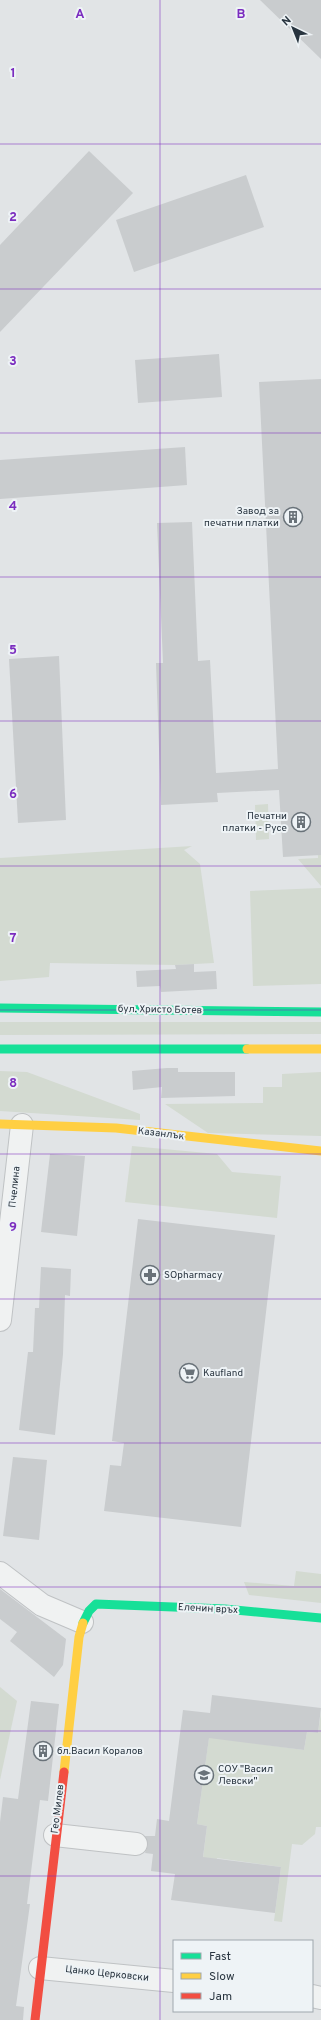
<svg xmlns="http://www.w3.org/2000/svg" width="321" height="2020" viewBox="0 0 321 2020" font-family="Overpass,sans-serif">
  <rect width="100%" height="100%" fill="#e1e4e6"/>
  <g fill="#d3dad1">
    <path d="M268 804 269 839 256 840 255 805Z"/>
    <path d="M317 822H321V886L298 859 318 858Z"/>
    <path d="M192 846 184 850 200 864 214 963 175 965 50 963 49 977 0 981V858Z"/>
    <path d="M321 888V984L253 986 250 891Z"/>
    <path d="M0 1022H321V1034L0 1035Z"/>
    <path d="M0 1071 27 1072 140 1114V1120L0 1111Z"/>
    <path d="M321 1072V1136L208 1133 165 1104 263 1103V1087H282V1074Z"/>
    <path d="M132 1146 217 1154 232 1172 281 1176 277 1218 125 1202Z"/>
    <path d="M296 1571 321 1574V1603L249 1595 244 1582 294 1586Z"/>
    <path d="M0 1687 17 1701 0 1780Z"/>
    <path d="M321 1712V1827H316L315 1834 302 1845 292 1844 282 1922 274 1921 281 1867 217 1858 215 1876 201 1874 207 1826 197 1824 209 1737 304 1750 307 1732 318 1733Z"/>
  </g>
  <g fill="#c9ccce">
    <path d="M260 0H321V59Z"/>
    <path d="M89 151 133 193 0 332V245Z"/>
    <path d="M246 175 264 227 134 272 116 220Z"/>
    <path d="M219 354 222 397 138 403 135 360Z"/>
    <path d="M321 379V855L283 857 279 790 217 793 218 802 161 805 156 663H163L157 523 192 522 198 661 210 660 216 773 278 769 259 382Z"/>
    <path d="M185 447 187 485 0 499V460Z"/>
    <path d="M59 656 66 820 18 823 9 659Z"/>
    <path d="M194 964V972L216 971 217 989 161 992 160 986 137 987 136 971 176 969 175 965Z"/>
    <path d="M167 1068H178V1072H235V1096L161 1098 162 1087 133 1090 132 1071Z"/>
    <path d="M50 1154 85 1156 77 1236 41 1232Z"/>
    <path d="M138 1219 275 1235 241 1527 104 1511 110 1465 121 1466 124 1443 112 1441Z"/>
    <path d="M41 1267 71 1269 70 1296 65 1295 63 1354 55 1435 19 1430 28 1352H33L35 1308H39Z"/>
    <path d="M13 1457 47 1460 39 1540 3 1536Z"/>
    <path d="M0 1589 66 1639 63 1665 54 1677 10 1641 17 1632 0 1619Z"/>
    <path d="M212 1695 321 1708 318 1733 307 1732 304 1750 209 1738 197 1824 207 1826 203 1857 281 1867 275 1913 171 1900 175 1874 151 1871 153 1854 145 1853 148 1845 145 1836H155L157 1819 169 1821 183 1710 210 1713Z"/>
    <path d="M31 1701 59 1704 48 1801 40 1800 27 1904H30L16 2006 24 2007 23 2020H0V1822L3 1797 18 1799Z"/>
  </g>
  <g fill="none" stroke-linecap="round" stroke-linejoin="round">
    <g stroke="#bfc2c4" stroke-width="24">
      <g id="street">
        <path d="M0 1320 22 1125"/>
        <path d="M0 1573 42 1605 82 1622"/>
        <path d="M55 1835 136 1844"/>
        <path d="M40 1968 174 1981"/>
        <path d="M312 1996 321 1998"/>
      </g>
    </g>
    <use href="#street" stroke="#f0f2f2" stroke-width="22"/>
    <g stroke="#16e098" stroke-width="9">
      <path d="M0 1008 321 1012"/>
      <path d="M0 1049H247"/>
      <path d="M83 1623 89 1611 96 1604 225 1609 321 1618"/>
    </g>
    <g stroke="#ffcf43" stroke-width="9">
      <path d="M247 1049H321"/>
      <path d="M0 1124 116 1128 321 1151"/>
      <path d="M64 1772 79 1637 83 1623"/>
    </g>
    <path stroke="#f24e42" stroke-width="9" d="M35 2020 64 1772"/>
  </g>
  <path fill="none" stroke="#7b2cbf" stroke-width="1" stroke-opacity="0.55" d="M160 0V2020M0 144H321M0 289H321M0 433H321M0 577H321M0 721H321M0 866H321M0 1010H321M0 1154H321M0 1299H321M0 1443H321M0 1587H321M0 1731H321M0 1876H321"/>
  <defs>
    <g id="building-ring" transform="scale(1)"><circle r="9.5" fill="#eef3f6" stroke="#697279" stroke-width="1.5"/><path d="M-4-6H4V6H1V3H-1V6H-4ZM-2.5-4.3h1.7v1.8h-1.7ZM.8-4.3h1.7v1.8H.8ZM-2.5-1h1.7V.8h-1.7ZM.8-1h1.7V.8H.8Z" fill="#697279"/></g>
    <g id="pharmacy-ring" transform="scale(1)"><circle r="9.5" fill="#eef3f6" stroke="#697279" stroke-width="1.5"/><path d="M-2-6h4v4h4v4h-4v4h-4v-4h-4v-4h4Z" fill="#697279"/></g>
    <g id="supermarket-ring" transform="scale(1)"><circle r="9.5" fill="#eef3f6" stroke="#697279" stroke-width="1.5"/><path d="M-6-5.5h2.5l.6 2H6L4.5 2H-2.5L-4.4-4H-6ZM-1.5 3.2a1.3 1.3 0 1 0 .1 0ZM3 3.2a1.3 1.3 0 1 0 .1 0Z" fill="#697279"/></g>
    <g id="school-ring" transform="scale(1)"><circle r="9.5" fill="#eef3f6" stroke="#697279" stroke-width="1.5"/><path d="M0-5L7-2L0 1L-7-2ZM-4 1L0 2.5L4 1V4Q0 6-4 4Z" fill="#697279"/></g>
  </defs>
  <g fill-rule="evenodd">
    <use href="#building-ring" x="293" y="517"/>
    <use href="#building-ring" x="301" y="822"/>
    <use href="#pharmacy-ring" x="150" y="1275"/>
    <use href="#supermarket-ring" x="189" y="1373"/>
    <use href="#building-ring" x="43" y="1751"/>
    <use href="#school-ring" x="204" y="1775"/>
  </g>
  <g text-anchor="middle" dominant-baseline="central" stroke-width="4" stroke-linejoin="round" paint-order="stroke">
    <g font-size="10" fill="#28343f" stroke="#eef3f6" text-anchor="start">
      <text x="279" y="511" text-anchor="end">Завод за<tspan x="279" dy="12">печатни платки</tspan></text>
      <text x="287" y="816" text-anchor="end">Печатни<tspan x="287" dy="12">платки - Русе</tspan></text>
      <text x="164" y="1275">SOpharmacy</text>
      <text x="203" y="1373">Kaufland</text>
      <text x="57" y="1751">бл.Васил Коралов</text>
      <text x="218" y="1769">СОУ "Васил<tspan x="218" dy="12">Левски"</tspan></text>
    </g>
    <g font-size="10" fill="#28343f" stroke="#eef3f6">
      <text transform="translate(160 1010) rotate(1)">бул. Христо Ботев</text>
      <text transform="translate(161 1134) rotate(7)">Казанлък</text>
      <text transform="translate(15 1187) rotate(-84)">Пчелина</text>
      <text transform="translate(208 1609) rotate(3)">Еленин връх</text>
      <text transform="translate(58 1809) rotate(-83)">Гео Милев</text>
      <text transform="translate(107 1974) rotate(6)">Цанко Церковски</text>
    </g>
  </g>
  <g font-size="13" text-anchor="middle" font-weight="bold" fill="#7b2cbf" stroke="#eef3f6" stroke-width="4" stroke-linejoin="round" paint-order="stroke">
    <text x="80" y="18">A</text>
    <text x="241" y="18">B</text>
    <text x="13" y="77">1</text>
    <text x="13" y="221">2</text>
    <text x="13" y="365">3</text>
    <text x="13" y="510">4</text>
    <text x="13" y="654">5</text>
    <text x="13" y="798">6</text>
    <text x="13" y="942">7</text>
    <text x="13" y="1087">8</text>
    <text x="13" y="1231">9</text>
  </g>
  <rect x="173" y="1940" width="140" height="72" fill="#eef3f6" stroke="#9fa7ad"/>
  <rect x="181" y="1953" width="20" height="6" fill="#16e098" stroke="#9fa7ad"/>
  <text x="209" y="1960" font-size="12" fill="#28343f">Fast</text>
  <rect x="181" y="1973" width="20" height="6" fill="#ffcf43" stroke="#9fa7ad"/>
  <text x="209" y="1980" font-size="12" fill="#28343f">Slow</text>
  <rect x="181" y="1993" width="20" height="6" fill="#f24e42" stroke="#9fa7ad"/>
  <text x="209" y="2000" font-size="12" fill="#28343f">Jam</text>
  <g transform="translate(293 28) rotate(317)" stroke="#eef3f6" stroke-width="3" paint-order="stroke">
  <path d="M0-3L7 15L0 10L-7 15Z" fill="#28343f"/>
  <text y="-6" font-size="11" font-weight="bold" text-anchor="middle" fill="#28343f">N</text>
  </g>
</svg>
